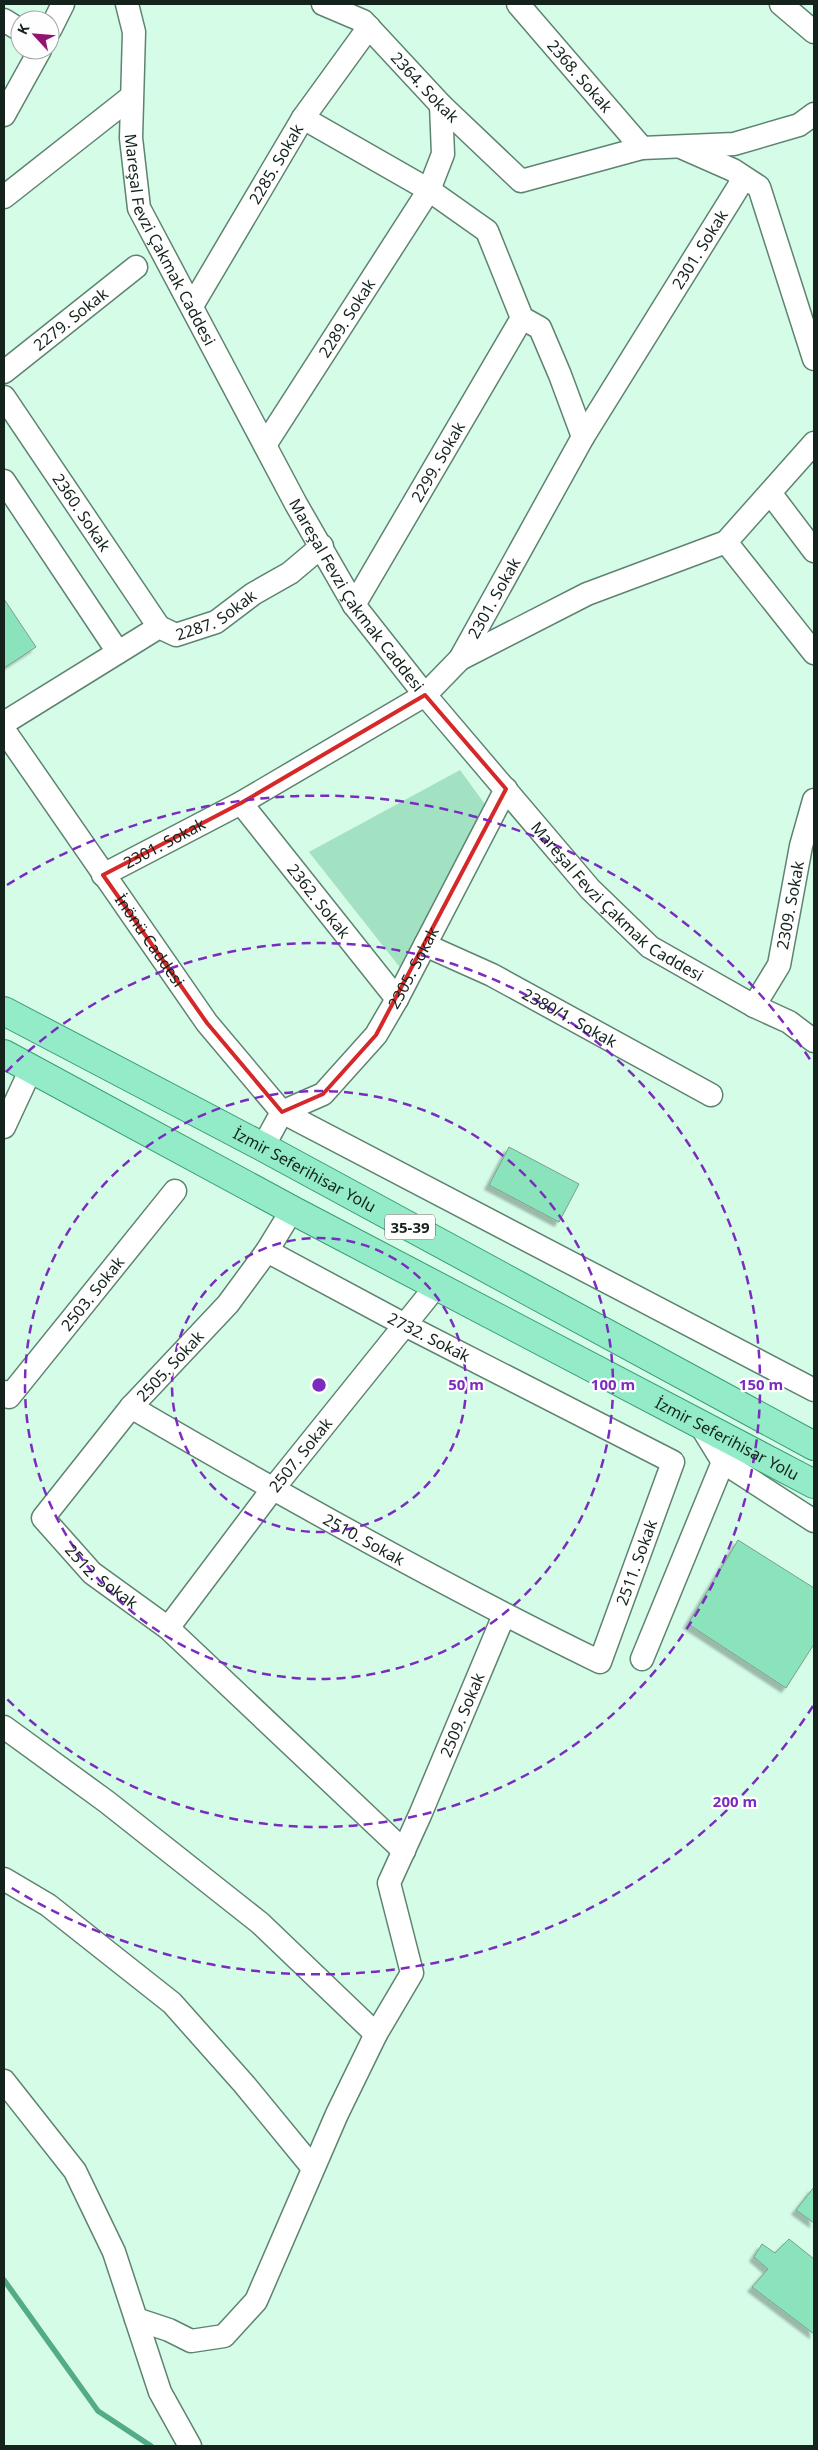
<svg xmlns="http://www.w3.org/2000/svg" width="818" height="2450" viewBox="0 0 818 2450" font-family="'Noto Sans',sans-serif">
  <defs>
    <filter id="shadow"><feDropShadow dx="-4.5" dy="4.5" stdDeviation="1" flood-color="#0004"/></filter>
  </defs>
  <rect width="100%" height="100%" fill="#d4fce7"/>
  <path fill="#a2e2c2" d="M460 770 487 807 402 970 309 852Z"/>
  <g fill="none" stroke-linecap="round" stroke-linejoin="round">
    <path stroke="#53ac85" stroke-width="5.5" d="M4 2280 98 2411 151 2446"/>
  </g>
  <g fill="#8ae3ba" stroke="#7ba08e" filter="url(#shadow)">
    <path d="M4 599 36 647 4 668Z"/>
    <path d="M509 1147 579 1184 559 1222 489 1185Z"/>
    <path d="M738 1540 814 1588V1644L786 1688 688 1624Z"/>
    <path d="M814 2187V2223L796 2210Z"/>
    <path d="M789 2239 814 2259V2334L752 2287 768 2269 754 2257 762 2244 775 2253Z"/>
  </g>
  <g fill="none" stroke-linecap="round" stroke-linejoin="round">
    <g stroke="#5f8371" stroke-width="25">
      <g id="minor">
        <path id="s1" d="M127 4 134 32 131 138 139 208 296 504 354 605 425 695 590 889 650 947 754 1006 789 1022 814 1041"/>
        <path id="s2" d="M323 4 363 21 441 105 521 181 642 148 734 144 799 125 814 114"/>
        <path id="s3" d="M518 4 642 148"/>
        <path d="M781 4 814 32"/>
        <path d="M4 20 20 30"/>
        <path d="M50 30 63 4"/>
        <path d="M4 115 40 50"/>
        <path d="M303 118 429 190 487 231 522 318 540 328 560 375 583 437"/>
        <path d="M683 148 733 170 759 187 814 359"/>
        <path d="M4 197 131 97"/>
        <path id="s4" d="M192 306 303 118 369 27"/>
        <path id="s5" d="M4 372 136 267"/>
        <path id="s6" d="M4 397 159 627"/>
        <path id="s7" d="M265 445 429 190 443 154 441 105"/>
        <path d="M4 481 118 652"/>
        <path d="M771 494 814 551"/>
        <path d="M726 542 814 653"/>
        <path id="s8" d="M354 605 522 318"/>
        <path d="M460 659 587 594 726 542 814 443"/>
        <path id="s9" d="M4 723 159 627 176 635 216 622 253 594 290 573 322 546"/>
        <path id="s10" d="M4 730 207 1023 282 1112 263 1147"/>
        <path id="s11" d="M241 803 397 999"/>
        <path id="s12" d="M103 875 241 803 425 695 460 659 583 437 744 178"/>
        <path id="s13" d="M425 945 492 975 711 1095"/>
        <path id="s14" d="M754 1006 779 965 801 846 814 800"/>
        <path d="M282 1112 814 1390"/>
        <path id="s15" d="M282 1112 323 1094 376 1035 397 999 506 789"/>
        <path d="M4 1127 31 1069"/>
        <path id="s16" d="M292 1210 267 1251 228 1304 131 1407 43 1518 92 1573 168 1628 404 1851"/>
        <path id="s17" d="M4 1392 9 1397 175 1191"/>
        <path id="s18" d="M131 1407C285 1497 440 1584 600 1662L673 1462 405 1325 267 1251"/>
        <path d="M699 1423 723 1462 814 1521"/>
        <path id="s19" d="M168 1628 272 1490 437 1285"/>
        <path d="M642 1659 723 1462"/>
        <path d="M4 1727 107 1802 260 1923 376 2034"/>
        <path d="M4 1879 48 1905 172 2003 244 2084 313 2168"/>
        <path d="M4 2081 75 2171 114 2252 160 2392 190 2446"/>
        <path id="s20" d="M136 2319 169 2330 191 2341 224 2336 256 2301 337 2114 376 2034 412 1973 389 1883 420 1815 504 1615"/>
      </g>
    </g>
    <g stroke="#389c73" stroke-width="30">
      <g id="major">
        <path id="s21" d="M4 1011 263 1147 814 1446"/>
        <path id="s22" d="M4 1054 292 1210 814 1484"/>
      </g>
    </g>
    <use href="#minor" stroke="#fff" stroke-width="22"/>
    <use href="#major" stroke="#93ebc8" stroke-width="28"/>
  </g>
  <path fill="none" stroke="#d62828" stroke-width="4" stroke-linejoin="round" d="M425 695 506 789 376 1035 323 1094 282 1112 207 1023 103 875 241 803Z"/>
  <g fill="none" stroke="#7b2cbf" stroke-width="2.5" stroke-dasharray="9 6">
    <circle cx="319" cy="1385" r="147"/>
    <circle cx="319" cy="1385" r="294"/>
    <path d="M6 1072A442 442 0 1 1 6 1698"/>
    <path d="M813 1706A589 589 0 0 1 7 1885M7 885A589 589 0 0 1 813 1064"/>
  </g>
  <g text-anchor="middle" dominant-baseline="central" stroke-width="4.5" stroke-linejoin="round" paint-order="stroke">
    <rect fill="#fefefe" stroke="#5a655f" stroke-width="1" x="385" y="1214.5" width="50" height="25" rx="4"/>
    <g font-size="15" font-weight="bold" fill="#14231b">
      <text x="410" y="1227">35-39</text>
    </g>
    <g font-size="16" fill="#14231b" stroke="#fefefe">
      <text stroke="none"><textPath href="#s3" startOffset="95">2368. Sokak</textPath></text>
      <text stroke="none"><textPath href="#s2" startOffset="134">2364. Sokak</textPath></text>
      <text stroke="none"><textPath href="#s4" startOffset="165">2285. Sokak</textPath></text>
      <text stroke="none"><textPath href="#s1" startOffset="245">Mareşal Fevzi Çakmak Caddesi</textPath></text>
      <text stroke="none"><textPath href="#s12" startOffset="894">2301. Sokak</textPath></text>
      <text stroke="none"><textPath href="#s7" startOffset="151">2289. Sokak</textPath></text>
      <text stroke="none"><textPath href="#s5" startOffset="85">2279. Sokak</textPath></text>
      <text stroke="none"><textPath href="#s8" startOffset="166">2299. Sokak</textPath></text>
      <text stroke="none"><textPath href="#s6" startOffset="139">2360. Sokak</textPath></text>
      <text stroke="none"><textPath href="#s1" startOffset="650">Mareşal Fevzi Çakmak Caddesi</textPath></text>
      <text stroke="none"><textPath href="#s12" startOffset="489">2301. Sokak</textPath></text>
      <text stroke="none"><textPath href="#s9" startOffset="246">2287. Sokak</textPath></text>
      <text stroke="none"><textPath href="#s12" startOffset="69">2301. Sokak</textPath></text>
      <text stroke="none"><textPath href="#s1" startOffset="1055">Mareşal Fevzi Çakmak Caddesi</textPath></text>
      <text stroke="none"><textPath href="#s11" startOffset="125">2362. Sokak</textPath></text>
      <text stroke="none"><textPath href="#s14" startOffset="109">2309. Sokak</textPath></text>
      <text stroke="none"><textPath href="#s10" startOffset="256">İnönü Caddesi</textPath></text>
      <text stroke="none"><textPath href="#s15" startOffset="201">2305. Sokak</textPath></text>
      <text stroke="none"><textPath href="#s13" startOffset="162">2380/1. Sokak</textPath></text>
      <text stroke="none"><textPath href="#s21" startOffset="340">İzmir Seferihisar Yolu</textPath></text>
      <text stroke="none"><textPath href="#s17" startOffset="140">2503. Sokak</textPath></text>
      <text transform="translate(429 1337) rotate(27)">2732. Sokak</text>
      <text transform="translate(170 1366) rotate(-47)">2505. Sokak</text>
      <text stroke="none"><textPath href="#s22" startOffset="819">İzmir Seferihisar Yolu</textPath></text>
      <text stroke="none"><textPath href="#s19" startOffset="218">2507. Sokak</textPath></text>
      <text stroke="none"><textPath href="#s18" startOffset="268">2510. Sokak</textPath></text>
      <text stroke="none"><textPath href="#s18" startOffset="640">2511. Sokak</textPath></text>
      <text stroke="none"><textPath href="#s16" startOffset="480">2512. Sokak</textPath></text>
      <text stroke="none"><textPath href="#s20" startOffset="780">2509. Sokak</textPath></text>
    </g>
  </g>
  <circle cx="319" cy="1385" r="8" fill="#7b2cbf" stroke="#fefefe" stroke-width="2.5"/>
  <g font-size="15" text-anchor="middle" font-weight="bold" fill="#7b2cbf" stroke="#fefefe" stroke-width="4.5" stroke-linejoin="round" paint-order="stroke">
    <text x="466" y="1390">50 m</text>
    <text x="613" y="1390">100 m</text>
    <text x="761" y="1390">150 m</text>
    <text x="735" y="1807">200 m</text>
  </g>
  <rect width="818" height="2450" fill="none" stroke="#14231b" stroke-width="10"/>
  <g transform="translate(35 35) rotate(296)"><circle r="24" fill="#fefefe" stroke="#a0a6a3"/>
  <path d="M0-4L9 19L0 12L-9 19Z" fill="#931470"/>
  <text y="-8" font-size="14" font-weight="bold" text-anchor="middle" fill="#14231b">K</text>
  </g>
</svg>
